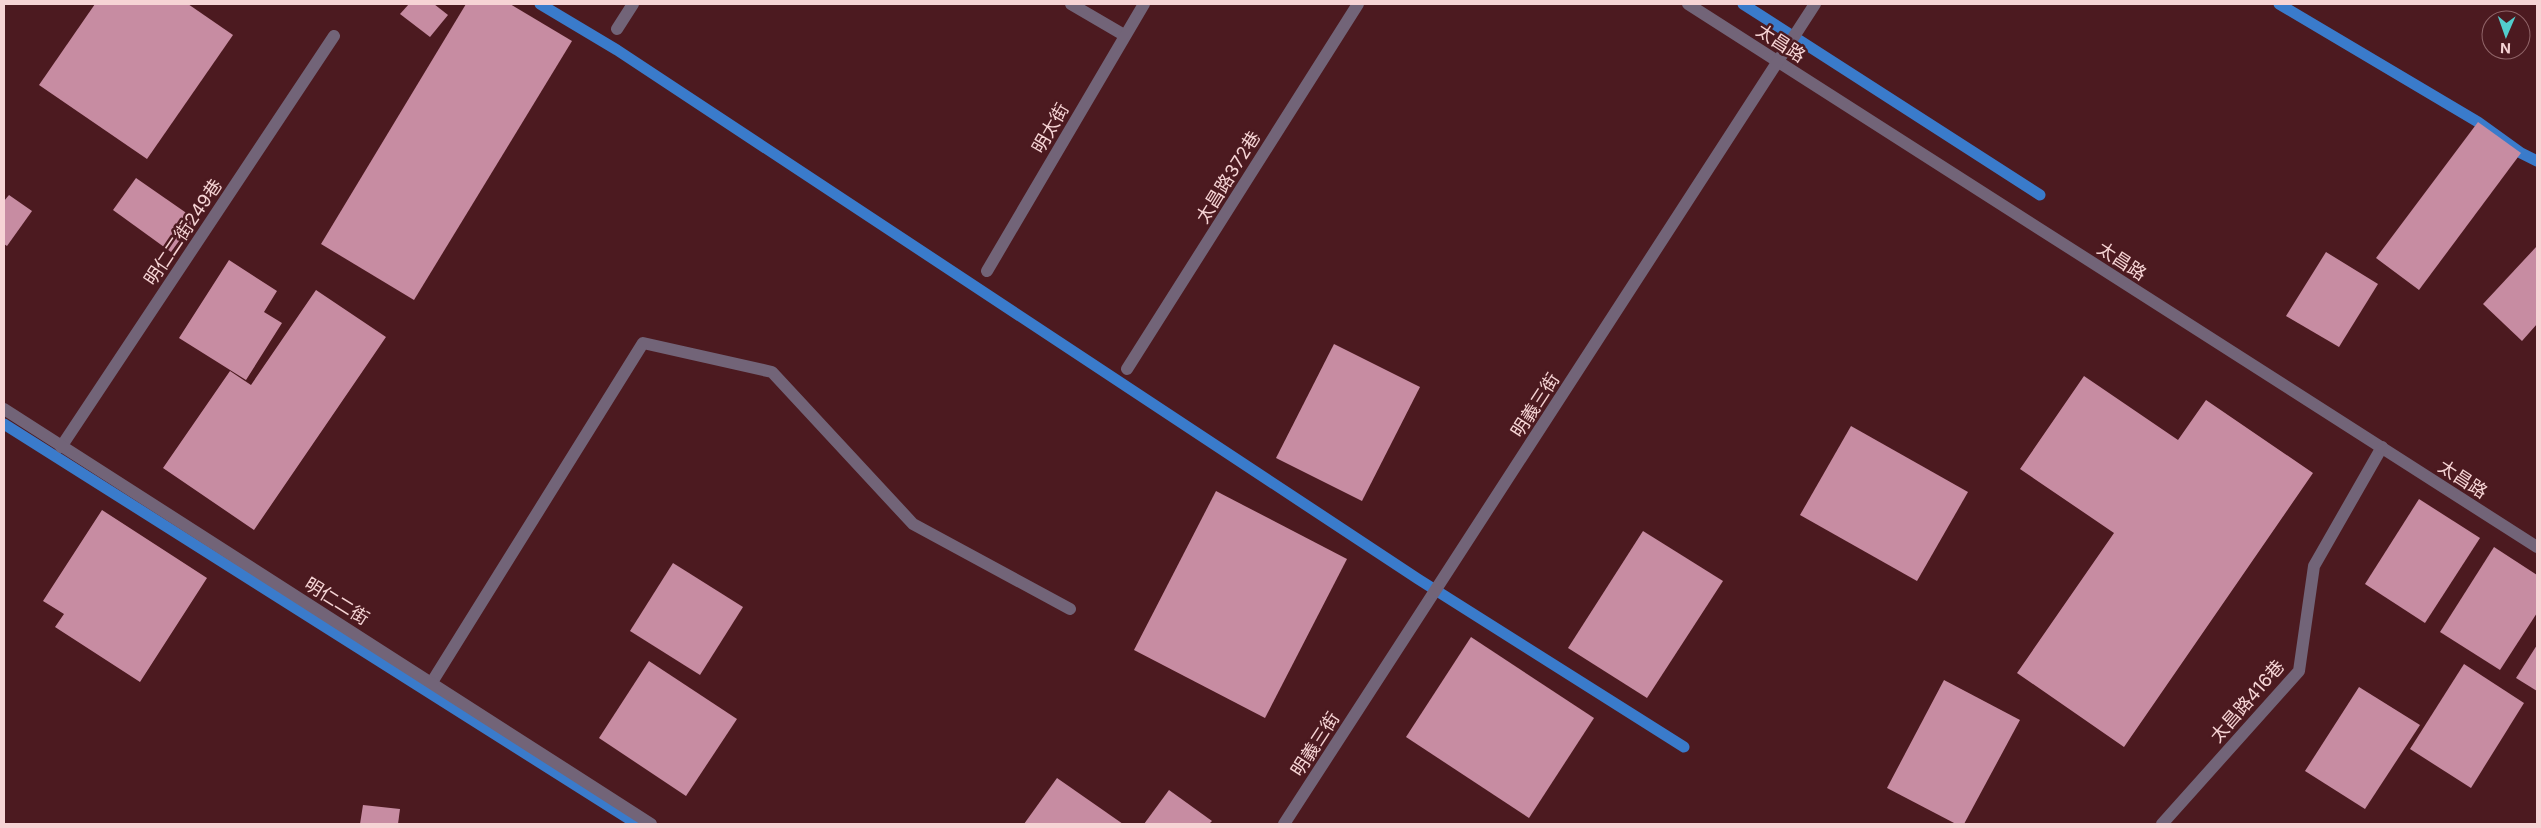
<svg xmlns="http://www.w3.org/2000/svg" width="2541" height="828" viewBox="0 0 2541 828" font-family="Inter,'Noto Sans TC',sans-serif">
  <rect width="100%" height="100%" fill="#4c1a20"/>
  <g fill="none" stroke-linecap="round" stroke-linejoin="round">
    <g stroke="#3a7bcb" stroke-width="11">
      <path d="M540 4 617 50 1418 579 1684 747"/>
      <path d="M1743 4 2040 195"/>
      <path d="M2279 4 2478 122 2521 153 2537 161"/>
      <path d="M4 424 637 824"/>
    </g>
  </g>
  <g fill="#c78ca2">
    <path d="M95 4H188L233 35 147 159 39 85Z"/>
    <path d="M409 4H434L448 15 430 37 400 14Z"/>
    <path d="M466 4H510L572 41 414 300 321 244Z"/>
    <path d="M2478 122 2521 153 2419 290 2376 258Z"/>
    <path d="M136 178 195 219 171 252 113 210Z"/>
    <path d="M9 195 32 211 7 246 4 244V201Z"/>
    <path d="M2537 246V324L2522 341 2483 304Z"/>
    <path d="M2326 252 2378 284 2339 347 2286 316Z"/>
    <path d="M229 260 277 291 264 312 282 323 246 380 179 338Z"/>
    <path d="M316 290 386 337 254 530 163 468 230 371 251 385Z"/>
    <path d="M1334 344 1420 387 1362 501 1276 458Z"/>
    <path d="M2084 376 2178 440 2206 400 2313 473 2124 747 2017 673 2114 533 2020 469Z"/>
    <path d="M1851 426 1968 492 1917 581 1800 515Z"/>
    <path d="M1216 491 1347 559 1265 718 1134 650Z"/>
    <path d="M2419 499 2480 538 2425 623 2365 584Z"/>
    <path d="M102 510 207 578 140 682 55 627 64 614 43 601Z"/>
    <path d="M1643 531 1723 581 1647 698 1568 648Z"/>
    <path d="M2494 547 2537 575V613L2500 670 2440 632Z"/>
    <path d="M673 563 743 607 700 675 630 631Z"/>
    <path d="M1471 637 1594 718 1529 818 1406 737Z"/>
    <path d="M2537 645V691L2516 678Z"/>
    <path d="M649 661 737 719 686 796 599 738Z"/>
    <path d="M2464 664 2524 703 2471 788 2410 749Z"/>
    <path d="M1944 680 2020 720 1964 824H1956L1887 788Z"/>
    <path d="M2359 687 2420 725 2365 809 2305 771Z"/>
    <path d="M1057 778 1123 824H1024Z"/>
    <path d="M1169 790 1212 821 1209 824H1144Z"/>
    <path d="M363 805 400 809 398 824H360Z"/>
  </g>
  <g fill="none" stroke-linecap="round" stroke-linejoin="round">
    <g stroke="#726478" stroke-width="12">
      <path d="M1127 369 1358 4"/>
      <path d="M61 447 334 36"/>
      <path d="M432 682 643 343 772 372 913 524 1070 609"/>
      <path d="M2162 824 2299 671 2314 566 2382 447"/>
    </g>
    <g stroke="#726478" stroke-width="12">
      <path d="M1071 4 1124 35"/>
      <path d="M1688 4 2537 547"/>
      <path d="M617 29 633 4"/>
      <path d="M987 271 1144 4"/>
      <path d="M4 409 651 824"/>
      <path d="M1284 824 1815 4"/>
    </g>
  </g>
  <g text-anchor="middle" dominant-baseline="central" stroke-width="5" stroke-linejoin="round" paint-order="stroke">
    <g font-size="18" fill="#f6d4d5" stroke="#4c1a20">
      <text transform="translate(1781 43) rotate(33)">太昌路</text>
      <text transform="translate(1050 128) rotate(-60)">明太街</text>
      <text transform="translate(1228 177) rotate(-58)">太昌路372巷</text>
      <text transform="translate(183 232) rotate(-56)">明仁二街249巷</text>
      <text transform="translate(2122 261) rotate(33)">太昌路</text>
      <text transform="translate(1535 405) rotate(-57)">明義三街</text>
      <text transform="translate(2463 479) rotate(33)">太昌路</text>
      <text transform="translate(337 601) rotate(32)">明仁二街</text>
      <text transform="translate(2247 701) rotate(-49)">太昌路416巷</text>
      <text transform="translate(1315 744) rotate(-57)">明義三街</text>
    </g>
  </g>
  <rect width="2541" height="828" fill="none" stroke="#f6d4d5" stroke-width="10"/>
  <g transform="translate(2506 35) rotate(182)"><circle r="24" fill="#4c1a20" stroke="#906468"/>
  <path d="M0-4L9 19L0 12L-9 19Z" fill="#52cdcd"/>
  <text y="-8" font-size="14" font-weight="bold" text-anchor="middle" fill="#f6d4d5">N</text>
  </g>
</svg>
